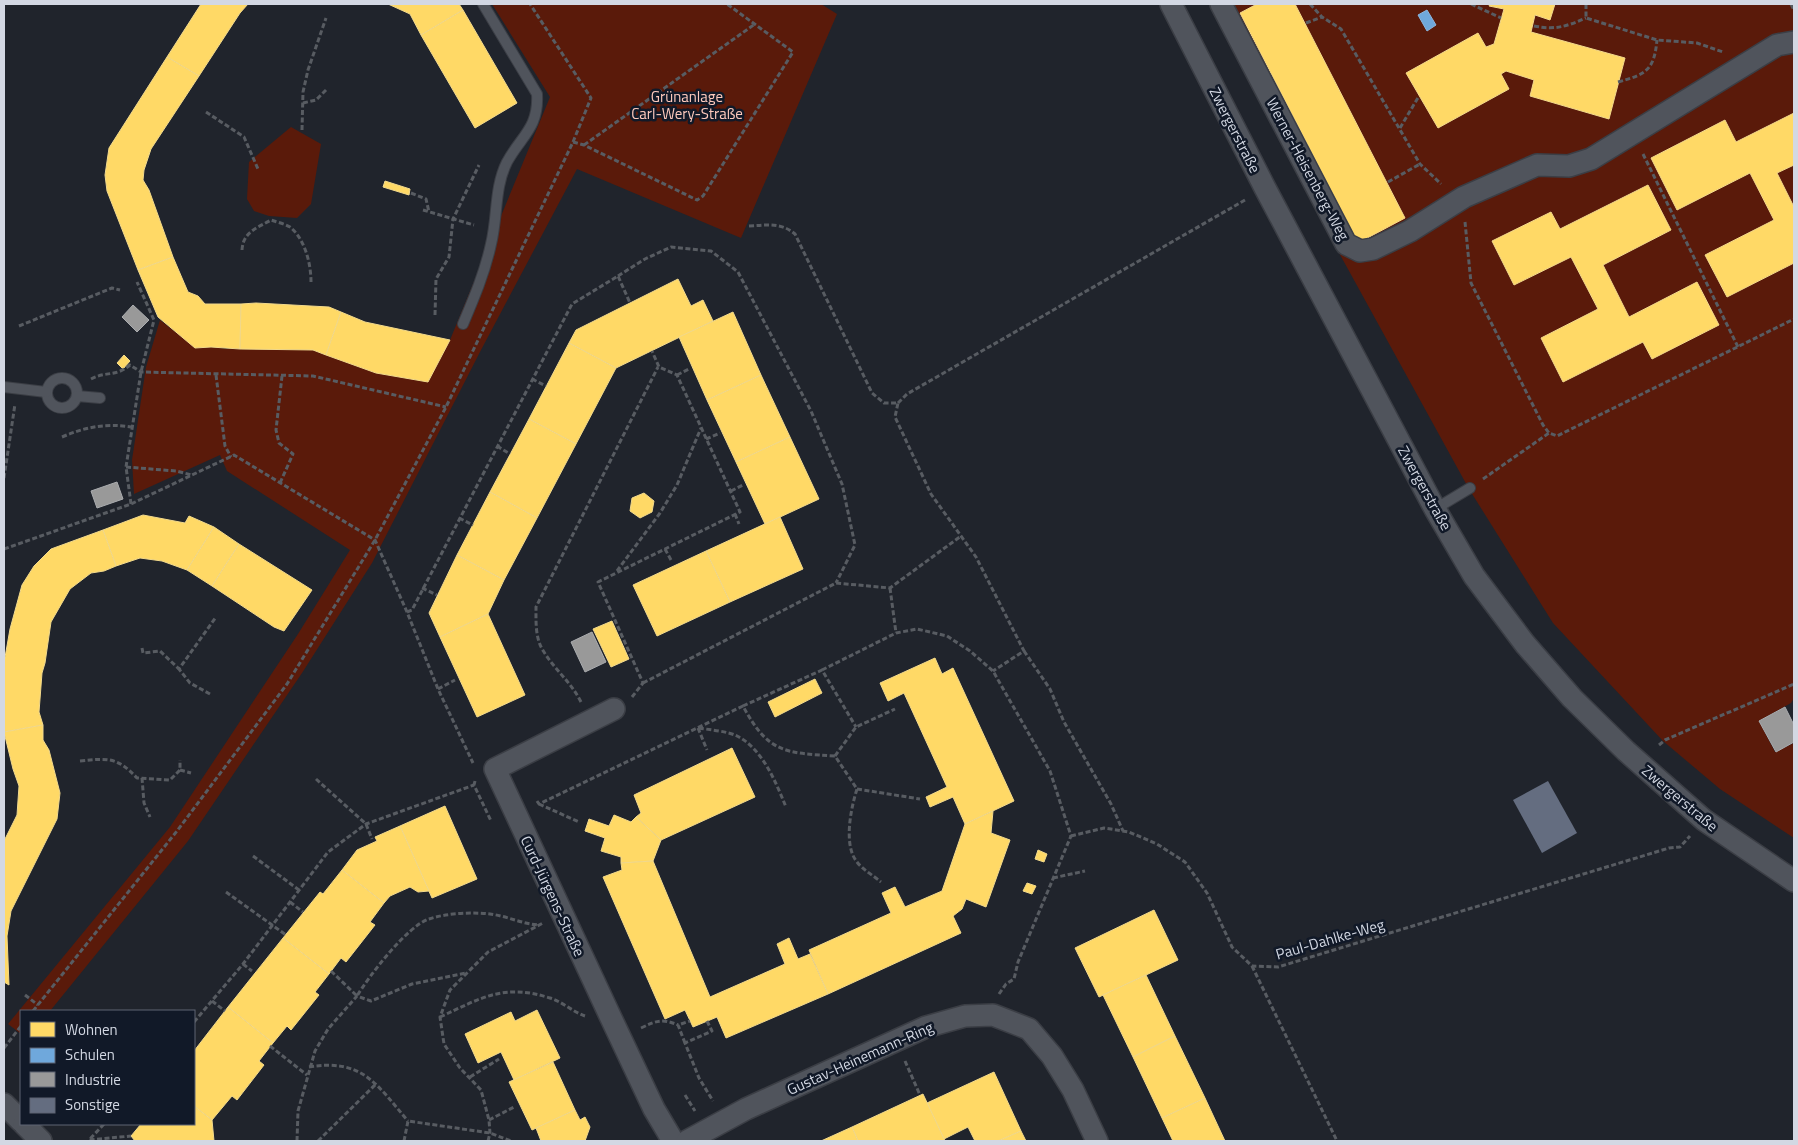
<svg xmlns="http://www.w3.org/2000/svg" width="1798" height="1145" viewBox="0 0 1798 1145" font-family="'Titillium Web',sans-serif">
  <rect width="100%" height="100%" fill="#20242c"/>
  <g fill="#5a1a0a">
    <path d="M492 4H821L837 14 741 238 577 169 481 350 372 563 302 673 188 841 50 1011H21V1034L8 1024 170 827 298 634 350 550 227 471 220 455 134 494 132 460 146 367 160 320 196 348 211 347 227 349 313 350 376 373 428 382 450 340 550 97Z"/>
    <path d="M1209 4H1794V698L1791 703 1759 721 1775 752 1794 743V838L1720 789 1663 741 1553 623 1469 489 1316 211Z"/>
    <path d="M291 127 321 144 311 204 297 218 269 216 254 211 247 199 249 162Z"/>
  </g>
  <g fill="#ffd966" stroke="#f2d98c">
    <path d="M201 4H248L240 13 199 76 167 57Z"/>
    <path d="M388 4H459L463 10 421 35 410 14Z"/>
    <path d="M1257 4H1295L1405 218 1358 243 1240 13Z"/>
    <path d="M1490 4H1555L1550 20 1535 15 1531 32 1625 58 1609 119 1530 96 1534 80 1506 71 1501 74 1509 89 1438 128 1406 73 1478 33 1486 47 1494 44 1504 9 1489 6Z"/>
    <path d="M463 10 517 103 475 128 421 35Z"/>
    <path d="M167 57 199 76 151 149 144 170 143 180 149 190 173 257 138 270 107 191 105 175 109 148Z"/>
    <path d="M1794 113V165L1777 173 1794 207V263L1727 297 1705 255 1774 220 1750 173 1677 210 1651 158 1725 120 1736 142Z"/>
    <path d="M385 181 410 189 409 195 383 187Z"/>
    <path d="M1648 185 1671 230 1603 265 1629 317 1697 282 1719 325 1652 359 1643 342 1563 382 1541 338 1598 309 1571 257 1514 285 1492 241 1551 212 1560 229Z"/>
    <path d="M173 257 188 292 198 296 205 304H241L240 349 211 347 195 348 158 317 138 270Z"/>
    <path d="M678 279 691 306 703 300 713 321 616 368 569 343 576 330Z"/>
    <path d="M256 303 329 307 341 312 326 355 313 350 240 349 241 304Z"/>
    <path d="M341 312 365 322 450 340 428 382 376 373 326 355Z"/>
    <path d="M733 312 761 375 707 400 679 337Z"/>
    <path d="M569 343 616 368 576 444 529 419Z"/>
    <path d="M124 355 130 361 123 369 117 363Z"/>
    <path d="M761 375 790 437 736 462 707 400Z"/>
    <path d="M529 419 576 444 537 518 490 492Z"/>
    <path d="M790 437 819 499 765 524 736 462Z"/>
    <path d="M490 492 537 518 504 580 457 555Z"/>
    <path d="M644 493 654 501 652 512 640 518 630 511 632 498Z"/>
    <path d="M143 515 185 523 189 516 214 527 187 570 162 561 140 558 116 566 103 530Z"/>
    <path d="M780 517 803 569 730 602 706 551Z"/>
    <path d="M214 527 239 544 212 586 187 570Z"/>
    <path d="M103 530 116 566 104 571 91 573 70 589 51 622 45 663 42 673 39 712 43 725 4 732V663L10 629 22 585 34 566 51 549Z"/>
    <path d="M239 544 312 590 284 631 274 627 212 586Z"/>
    <path d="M706 551 730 602 657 636 633 585Z"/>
    <path d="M457 555 504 580 488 614 440 637 429 613Z"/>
    <path d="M488 614 525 695 477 717 440 637Z"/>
    <path d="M612 621 629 659 611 667 593 629Z"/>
    <path d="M935 658 942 674 953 668 1014 801 965 824 953 797 930 807 926 797 947 787 904 693 888 701 880 683Z"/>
    <path d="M815 679 822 693 775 717 768 702Z"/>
    <path d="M43 725V740L49 750 60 793 57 819 11 911 7 936 9 985 4 982V841L17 815 19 786 13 769 4 732Z"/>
    <path d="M732 748 755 797 661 840 636 817 641 813 634 795Z"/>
    <path d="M445 806 477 879 432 898 400 826Z"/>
    <path d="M993 811 991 833 1010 840 986 907 966 899 962 909 953 916 961 933 828 994 809 950 891 913 882 893 895 887 905 907 942 891 965 824Z"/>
    <path d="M614 815 631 822 636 817 661 840 653 861 621 863V857L601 851 605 838 585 831 589 819 609 826Z"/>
    <path d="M400 826 429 891 418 892 410 887 390 896 384 903 342 870 357 850 377 841 375 837Z"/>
    <path d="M1038 850 1047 854 1044 862 1035 859Z"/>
    <path d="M653 861 710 997 785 964 777 944 789 938 798 959 810 954 828 994 726 1038 717 1017 693 1027 685 1010 665 1019 603 877 622 870 621 863Z"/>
    <path d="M342 870 384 903 370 922 375 925 346 962 341 958 329 974 283 938 320 892 323 894Z"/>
    <path d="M1027 883 1036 886 1032 894 1023 891Z"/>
    <path d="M1154 910 1178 960 1099 997 1075 948Z"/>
    <path d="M283 938 329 974 315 992 319 995 291 1030 287 1026 273 1043 228 1007Z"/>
    <path d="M1146 975 1175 1036 1133 1057 1103 995Z"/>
    <path d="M228 1007 273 1043 259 1061 264 1065 237 1100 232 1096 212 1120 194 1106V1051Z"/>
    <path d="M537 1010 560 1058 514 1080 501 1052 478 1063 465 1034 511 1012 515 1021Z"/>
    <path d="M1175 1036 1205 1098 1162 1118 1133 1057Z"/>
    <path d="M553 1062 575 1110 532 1130 509 1082Z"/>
    <path d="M994 1072 1021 1131 998 1141H975L968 1127 944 1139 927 1103Z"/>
    <path d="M923 1094 945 1141H858L852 1127Z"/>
    <path d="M1205 1098 1225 1141H1173L1162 1118Z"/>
    <path d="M194 1106 212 1120 214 1141H135L131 1136 141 1124H194Z"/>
    <path d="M575 1110 580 1120 585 1117 590 1127 585 1141H541L536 1128Z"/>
    <path d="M852 1127 858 1141H821Z"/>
    <path d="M1021 1131 1026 1141H998Z"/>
  </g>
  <path fill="#6fa8dc" stroke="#8db6de" d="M1427 10 1436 25 1427 31 1418 15Z"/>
  <g fill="#999" stroke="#aaacaf">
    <path d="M133 305 149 320 137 332 122 317Z"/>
    <path d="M117 482 123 499 97 508 91 491Z"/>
    <path d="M592 632 606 662 585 672 571 642Z"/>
    <path d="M1785 707 1794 725V742L1776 752 1759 721Z"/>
  </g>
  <path fill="#646d80" d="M1548 781 1577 833 1542 853 1513 800Z"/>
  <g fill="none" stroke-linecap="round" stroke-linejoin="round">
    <g stroke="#3b3e45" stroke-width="12">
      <g id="service">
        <path d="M463 324C474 298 485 272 491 244 498 216 494 188 507 162 521 136 539 128 537 94L483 4"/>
        <circle cx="62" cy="393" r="15"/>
        <path d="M4 387 46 392"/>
        <path d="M77 396 100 398"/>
        <path d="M1435 509 1470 488"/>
      </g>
    </g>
    <g stroke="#3b3e45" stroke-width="24">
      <g id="minor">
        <path d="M1171 4 1265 188 1435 509 1474 576 1525 644 1572 698 1626 751 1704 820 1794 881"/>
        <path d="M1221 4 1346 244 1360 251 1373 249 1410 231 1464 197 1537 165 1569 166 1591 159 1777 45 1794 42"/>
        <path d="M614 709 495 769 611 1018 654 1109 673 1141"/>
        <path d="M4 1104 21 1121"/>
        <path d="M24 1124 41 1141"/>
        <path d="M687 1141 746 1109 926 1027 965 1016 993 1015 1029 1029 1052 1056 1073 1090 1097 1141"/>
      </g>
    </g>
    <g stroke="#585c62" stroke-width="3" stroke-dasharray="5 2.5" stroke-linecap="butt">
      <path d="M1310 4 1322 17 1341 29 1420 164 1441 184"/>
      <path d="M1471 4 1501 18"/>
      <path d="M1586 4V18L1657 40 1697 43 1723 52"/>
      <path d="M1791 4 1794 10"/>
      <path d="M1306 23 1322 17"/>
      <path d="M1534 26C1555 30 1565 27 1586 18"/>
      <path d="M1618 82C1647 74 1654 70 1657 40"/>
      <path d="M303 103 316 100 327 89"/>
      <path d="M206 112 244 137 258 169"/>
      <path d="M1400 128 1419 96"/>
      <path d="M302 130 303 92 308 70 326 18"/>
      <path d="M573 142 584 145 697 200 703 196 793 52 727 4"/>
      <path d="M584 145 755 24"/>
      <path d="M1643 154 1738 347"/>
      <path d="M1388 182 1420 164"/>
      <path d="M411 193 426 199 429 212"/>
      <path d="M423 210 474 225"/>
      <path d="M1465 222 1471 283 1543 425 1549 433 1557 436 1794 319"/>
      <path d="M749 226C766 225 781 222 795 234L872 393 884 403H898L895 417 931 494 976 557 1024 651 993 671"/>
      <path d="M242 250C243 232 257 228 271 220 277 222 285 224 290 227 305 239 311 264 311 282"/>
      <path d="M618 276 645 259 671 247 711 251 738 272 811 411 842 484 855 545 836 583"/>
      <path d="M435 315 436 279 449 257 453 219 479 165"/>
      <path d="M19 326 112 288 120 290"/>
      <path d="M216 375 225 446 231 457"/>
      <path d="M677 375 689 369"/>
      <path d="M91 379C106 371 116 377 130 365L141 372 313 376 446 407"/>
      <path d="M532 379 546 386"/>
      <path d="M898 403 907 394 1245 200"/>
      <path d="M62 437C85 427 106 423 131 427"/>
      <path d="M706 439 720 433"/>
      <path d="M497 446 510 454"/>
      <path d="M126 467 176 471 192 475"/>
      <path d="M4 478 15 404"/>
      <path d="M1483 479 1549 433"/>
      <path d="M280 483 293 454 279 443 276 430 282 376"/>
      <path d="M731 491 743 485"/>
      <path d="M131 504 126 467 141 372 154 320 137 282"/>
      <path d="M735 514 739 524"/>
      <path d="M459 518 473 525"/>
      <path d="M4 549 131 504 234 455 375 540 407 612 438 689 473 763"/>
      <path d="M665 549 671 560"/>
      <path d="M617 571 660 513 677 485 701 428"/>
      <path d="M422 588 437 595"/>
      <path d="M890 588 896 633"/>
      <path d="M407 612 412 610 572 304 618 276 630 303"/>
      <path d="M142 648 143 653 160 651 179 669"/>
      <path d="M1024 651 1050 689 1064 722 1111 804 1123 831"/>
      <path d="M822 670 896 633 917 629 947 636 970 651 993 671 1050 771 1071 836"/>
      <path d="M643 683 836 583 890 588 961 536"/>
      <path d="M438 689 455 680"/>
      <path d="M210 694 190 683 179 669 216 617"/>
      <path d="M632 697 643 683 598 582 740 512 677 375 659 367 652 351"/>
      <path d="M581 702C571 682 555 670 544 652 535 639 536 622 536 607L658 367"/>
      <path d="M743 706 822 670 856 727"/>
      <path d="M698 728 707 750"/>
      <path d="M699 728C710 730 727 731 737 736 763 749 776 783 786 807"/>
      <path d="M1659 745 1665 740 1794 684"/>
      <path d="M835 756 856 727 895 709"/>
      <path d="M80 761C109 758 117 757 137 778L170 780 180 770V760"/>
      <path d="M180 770 191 773"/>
      <path d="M142 778 144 803 150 817"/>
      <path d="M316 779 366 824 372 839"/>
      <path d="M475 781 474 785 491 821"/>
      <path d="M857 789 920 799"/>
      <path d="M537 801 539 804 743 706C768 753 785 753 835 756L857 789C851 808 843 845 857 862 863 870 874 876 881 882"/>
      <path d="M539 804 579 822"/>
      <path d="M1071 836 1104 828 1129 832 1157 844 1185 862 1207 893 1232 947 1252 966 1278 967 1669 848 1680 847 1690 836"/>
      <path d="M253 856 299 890"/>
      <path d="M1053 878 1085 871"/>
      <path d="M226 892 286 935"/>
      <path d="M290 902 303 912"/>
      <path d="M243 964 252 971"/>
      <path d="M1252 966 1337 1141"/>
      <path d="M331 971 357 996C369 976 407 926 429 919 446 913 473 912 490 914 507 916 522 924 539 925"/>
      <path d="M999 994 1006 984 1014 979 1018 962 1071 836"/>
      <path d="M25 995 38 1005"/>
      <path d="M212 1001 225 1011"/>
      <path d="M33 1011 177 831 287 684 375 540 446 407 573 142 591 98 530 4"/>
      <path d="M440 1017C481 998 504 983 550 998 563 1002 573 1012 585 1016"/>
      <path d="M707 1021 712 1031 685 1043 699 1078 713 1101"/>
      <path d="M194 1022 243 964 328 852 366 824 474 785"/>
      <path d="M641 1028C656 1021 662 1018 678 1025"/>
      <path d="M685 1043 678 1025 690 1021"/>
      <path d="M270 1046 307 1075"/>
      <path d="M4 1048 21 1026"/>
      <path d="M905 1061 920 1095"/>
      <path d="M309 1067C363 1058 377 1085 408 1121"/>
      <path d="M470 1077 499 1059"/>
      <path d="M685 1095 695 1111"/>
      <path d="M489 1120 514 1107"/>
      <path d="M104 1124 89 1140 131 1136"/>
      <path d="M297 1141 298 1111 315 1051 328 1029 357 996 371 1001 412 984 466 973"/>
      <path d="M318 1141 376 1084"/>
      <path d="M404 1141 408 1121 490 1133 511 1141"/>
      <path d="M488 1141 490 1133 489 1120 481 1090 460 1068 444 1044 440 1017 450 990 488 952 543 923"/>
    </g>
    <use href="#service" stroke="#50545c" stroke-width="10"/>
    <use href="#minor" stroke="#50545c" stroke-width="21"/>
  </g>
  <g text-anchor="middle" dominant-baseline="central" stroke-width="5" stroke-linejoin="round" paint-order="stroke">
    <g font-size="15" fill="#ffcabd" stroke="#111928">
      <text x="687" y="96">Grünanlage<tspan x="687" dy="17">Carl-Wery-Straße</tspan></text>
    </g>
    <g font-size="15" fill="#d3d8e3" stroke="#111928">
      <text transform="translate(1235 130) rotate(63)">Zwergerstraße</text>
      <text transform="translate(1308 169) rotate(62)">Werner-Heisenberg-Weg</text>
      <text transform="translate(1425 488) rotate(61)">Zwergerstraße</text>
      <text transform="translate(1680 798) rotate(40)">Zwergerstraße</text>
      <text transform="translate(553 896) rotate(65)">Curd-Jürgens-Straße</text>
      <text transform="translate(1330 939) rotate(-16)">Paul-Dahlke-Weg</text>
      <text transform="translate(860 1058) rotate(-24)">Gustav-Heinemann-Ring</text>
    </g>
  </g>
  <rect width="1798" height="1145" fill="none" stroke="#d3d8e3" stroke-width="10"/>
  <rect x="20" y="1010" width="175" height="115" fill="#111928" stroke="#5f6573"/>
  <rect x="30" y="1022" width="25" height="15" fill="#ffd966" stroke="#5f6573"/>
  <text x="65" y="1035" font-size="15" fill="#d3d8e3">Wohnen</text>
  <rect x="30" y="1048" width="25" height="15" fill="#6fa8dc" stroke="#5f6573"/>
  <text x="65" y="1060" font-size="15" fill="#d3d8e3">Schulen</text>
  <rect x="30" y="1072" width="25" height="15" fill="#999999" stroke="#5f6573"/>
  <text x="65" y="1085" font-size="15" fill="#d3d8e3">Industrie</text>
  <rect x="30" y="1098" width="25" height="15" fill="#646d80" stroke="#5f6573"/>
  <text x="65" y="1110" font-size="15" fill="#d3d8e3">Sonstige</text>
</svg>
